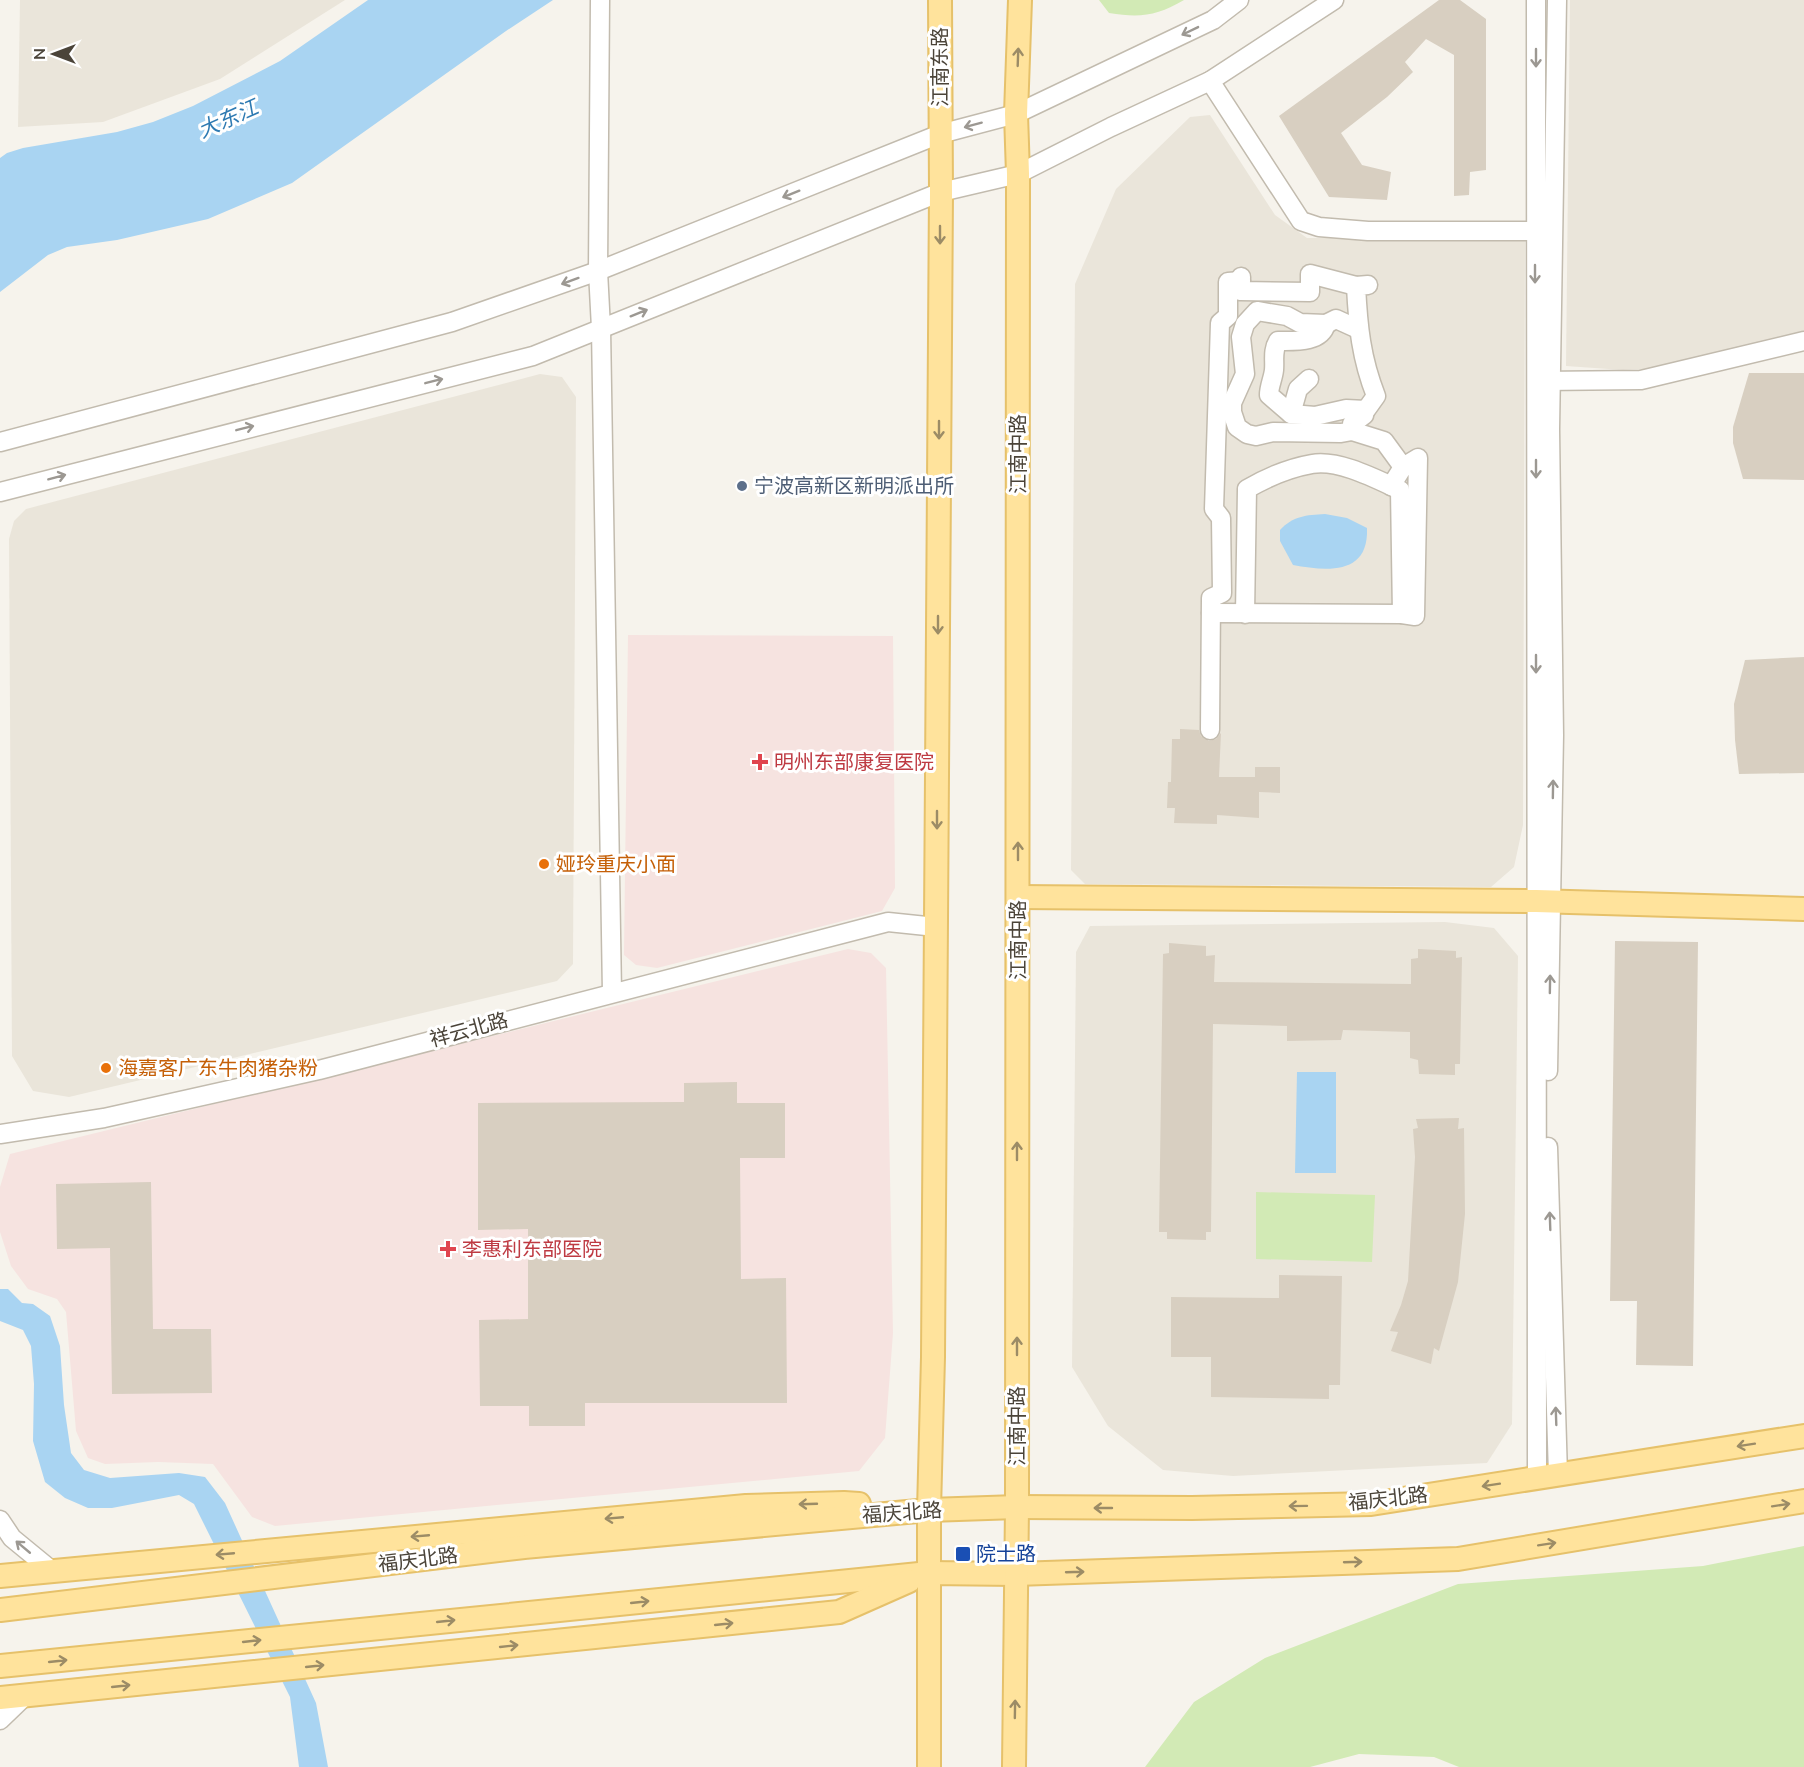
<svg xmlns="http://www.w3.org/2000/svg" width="1804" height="1767" viewBox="0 0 1804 1767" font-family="'Nunito Sans','Noto Sans SC',sans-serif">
  <rect width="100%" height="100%" fill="#f6f3ec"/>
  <g fill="#eae5da">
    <path d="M20 0H345L220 79 103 122 18 127Z"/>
    <path d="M1570 0H1804V335L1664 368 1623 370 1566 366Z"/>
    <path d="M1210 115 1275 215 1307 238H1513L1525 241 1523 825 1514 867 1491 887 1085 884 1071 870 1075 284 1116 189 1190 117Z"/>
    <path d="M540 374 562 377 576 397 573 964 557 981 69 1097 33 1091 12 1056 9 539 14 521 26 509Z"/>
    <path d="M1445 922 1494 928 1518 956 1512 1424 1487 1463 1233 1476 1163 1470 1108 1426 1072 1367 1076 952 1090 926Z"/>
  </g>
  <g fill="#f6e3e0">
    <path d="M628 635 893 636 895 888 882 911 657 968 636 965 624 955Z"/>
    <path d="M848 949 871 953 886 968 893 1333 885 1438 859 1471 275 1526 252 1517 213 1464 158 1462 105 1464 88 1458 76 1431 66 1312 57 1299 28 1289 11 1266 0 1232V1187L10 1154Z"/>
  </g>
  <g fill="#d2eab5">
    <path d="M1099 0H1184C1157 16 1140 18 1109 13Z"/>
    <path d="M1256 1192 1375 1195 1372 1262 1256 1259Z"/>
    <path d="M1804 1546V1767H1459L1434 1757 1359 1754 1310 1767H1145L1194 1702 1265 1658 1458 1584 1703 1566Z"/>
  </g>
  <g fill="#a9d4f2">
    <path d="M368 0H553L506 31 292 183 208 219 117 240 67 247 48 255 0 292V158L7 153 23 148 117 132 153 122 193 106 280 61Z"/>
    <path d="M1325 514 1347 518 1367 528C1369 576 1326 571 1293 565L1280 541V530C1293 516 1306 515 1325 514Z"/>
    <path d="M1297 1072H1336V1173H1295Z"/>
    <path d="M0 1289H8L22 1303 33 1304 50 1316 60 1346 64 1405 71 1453 84 1470 110 1478 179 1473 205 1477 225 1503 316 1703 328 1767H299L290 1697 194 1504 179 1495 112 1508H88L65 1498 45 1482 33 1441 34 1384 31 1346 23 1330 0 1321Z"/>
  </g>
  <g fill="#d8cfc1">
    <path d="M1439 0H1460L1486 19V170L1470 172 1469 195 1454 196V55L1426 39 1405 62 1413 72 1387 97 1341 133 1362 165 1391 172 1387 200 1329 197 1279 116Z"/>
    <path d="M1749 373H1804V480L1743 479 1733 443V427Z"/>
    <path d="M1804 657V773L1739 774 1735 740 1734 704 1745 660Z"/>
    <path d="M1180 729 1199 730 1201 736 1209 741 1216 739 1221 733 1219 777H1255V767H1280V793L1259 792V818L1217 815V824L1174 823 1175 808H1167L1168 782H1171L1172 739H1180Z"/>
    <path d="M1615 941 1698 942 1693 1366 1636 1365 1637 1301H1610Z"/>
    <path d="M1169 943 1206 946V956L1215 955 1214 982 1411 984V959L1418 958V949L1456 951V958L1462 957 1460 1064H1455V1075L1419 1074 1418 1060 1410 1058V1032L1343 1030 1341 1040 1287 1041V1026L1213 1024 1211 1232H1206V1240L1167 1239V1232H1159L1163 954 1169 953Z"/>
    <path d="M737 1082V1103H785V1158H740L741 1279 786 1278 787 1403H585V1426H529V1406H480L479 1320 528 1319V1229L478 1230V1103L684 1102V1083Z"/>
    <path d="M1459 1118 1458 1129 1464 1128 1465 1214 1458 1282 1439 1351 1434 1348 1431 1364 1391 1351 1398 1332 1390 1331 1401 1305 1408 1281 1415 1157 1413 1129 1418 1128 1416 1119Z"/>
    <path d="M151 1182 153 1329H211L212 1393 112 1394 110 1248 57 1249 56 1184Z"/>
    <path d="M1279 1275 1342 1276 1340 1385H1329V1399L1211 1397V1357H1171V1297L1279 1298Z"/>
  </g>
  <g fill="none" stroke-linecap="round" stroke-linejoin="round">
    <g stroke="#c2bbae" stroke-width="21">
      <g id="minor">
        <path d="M600 0 598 271 601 328 612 993"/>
        <path d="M1536 0 1537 1478"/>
        <path d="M1210 81 1301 221 1319 227 1368 231H1535"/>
        <path d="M1241 277 1240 291 1310 292V274L1356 286"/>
        <path d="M1326 324C1321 343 1295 341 1278 341 1272 351 1275 360 1274 370 1273 379 1269 386 1269 395L1291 414 1315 416 1346 409 1366 410 1376 396C1361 358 1358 326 1356 286L1368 285"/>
        <path d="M1358 329 1336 319 1326 324 1300 323 1287 316 1257 311 1245 324 1241 337 1245 374 1232 403V412L1237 427 1247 434 1256 436 1273 432 1341 433 1352 431V424L1364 415 1363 410"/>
        <path d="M1540 381 1641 380 1804 341"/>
        <path d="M1291 414 1298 389 1309 379"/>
        <path d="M1352 431 1384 441 1403 467"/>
        <path d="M0 442 452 322 598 271 940 134 1016 114 1213 20 1239 0"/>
        <path d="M1391 486 1403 467 1418 458 1415 616 1402 614"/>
        <path d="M0 492 533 356 941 192 1018 174 1111 127 1210 81 1334 0"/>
        <path d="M1211 613 1402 614 1400 490C1376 479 1338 459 1312 464 1289 468 1266 478 1247 489L1245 614"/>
        <path d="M1210 730 1211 598 1222 593 1221 518 1214 509 1220 323 1228 316V282L1241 281"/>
        <path d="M1548 1071 1554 735 1550 429 1557 0"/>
        <path d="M0 1134 104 1118 319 1070 888 922 936 927"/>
        <path d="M1548 1147 1558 1475"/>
        <path d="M0 1520 12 1538 51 1570"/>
        <path d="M0 1720 26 1695"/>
      </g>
    </g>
    <g stroke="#e6c16a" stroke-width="26">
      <g id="major">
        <path d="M1018 897 1536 901 1804 909"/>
        <path d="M0 1576 746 1506 844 1503 859 1504"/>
        <path d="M0 1610 524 1547 929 1510 1017 1507 1192 1508 1371 1504 1804 1436"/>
        <path d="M0 1666 929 1573 1016 1574 1458 1559 1804 1501"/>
        <path d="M0 1698 839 1612 909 1581"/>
        <path d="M929 1767V1510L933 1357 941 192 940 0"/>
        <path d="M1014 1767 1017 1507 1018 174 1016 114 1020 0"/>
      </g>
    </g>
    <use href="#minor" stroke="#fff" stroke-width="18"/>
    <use href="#major" stroke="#ffe39c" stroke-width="22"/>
  </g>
  <defs><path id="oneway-shaft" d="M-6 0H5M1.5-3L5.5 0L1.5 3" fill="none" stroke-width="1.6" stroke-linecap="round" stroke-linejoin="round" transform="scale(1.5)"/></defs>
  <g stroke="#9c9892">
    <use href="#oneway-shaft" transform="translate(1190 31) rotate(154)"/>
    <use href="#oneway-shaft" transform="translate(1536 58) rotate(90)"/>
    <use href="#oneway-shaft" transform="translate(973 125) rotate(165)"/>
    <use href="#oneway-shaft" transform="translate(791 194) rotate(158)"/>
    <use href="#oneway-shaft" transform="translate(1535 274) rotate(90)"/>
    <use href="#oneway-shaft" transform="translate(570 281) rotate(160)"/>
    <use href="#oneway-shaft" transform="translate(639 313) rotate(-22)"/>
    <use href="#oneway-shaft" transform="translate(434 381) rotate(-14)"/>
    <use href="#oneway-shaft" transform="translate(245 428) rotate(-14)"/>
    <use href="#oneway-shaft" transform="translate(1536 469) rotate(90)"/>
    <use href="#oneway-shaft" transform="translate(57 477) rotate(-15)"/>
    <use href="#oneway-shaft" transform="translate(1536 664) rotate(90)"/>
    <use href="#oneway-shaft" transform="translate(1553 789) rotate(-89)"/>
    <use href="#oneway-shaft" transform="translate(1550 984) rotate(-89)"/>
    <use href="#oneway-shaft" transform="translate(1550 1221) rotate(-92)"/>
    <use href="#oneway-shaft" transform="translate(1556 1416) rotate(-92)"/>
    <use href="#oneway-shaft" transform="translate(23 1547) rotate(-140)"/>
  </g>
  <g stroke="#9c8c66">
    <use href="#oneway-shaft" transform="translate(1018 57) rotate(-88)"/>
    <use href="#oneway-shaft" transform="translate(940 235) rotate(90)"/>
    <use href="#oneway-shaft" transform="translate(939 430) rotate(90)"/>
    <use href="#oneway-shaft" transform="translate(938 625) rotate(90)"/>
    <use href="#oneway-shaft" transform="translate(937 820) rotate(90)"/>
    <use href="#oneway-shaft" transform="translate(1018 851) rotate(-90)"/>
    <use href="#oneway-shaft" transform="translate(1017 1151) rotate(-90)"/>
    <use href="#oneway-shaft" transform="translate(1017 1346) rotate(-90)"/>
    <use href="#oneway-shaft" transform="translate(1746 1445) rotate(171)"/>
    <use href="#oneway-shaft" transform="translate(1491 1485) rotate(171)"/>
    <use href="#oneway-shaft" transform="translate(808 1504) rotate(178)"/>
    <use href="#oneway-shaft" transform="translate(1781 1505) rotate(-9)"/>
    <use href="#oneway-shaft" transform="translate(1298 1506) rotate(179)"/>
    <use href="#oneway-shaft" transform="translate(1103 1508) rotate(-180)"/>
    <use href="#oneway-shaft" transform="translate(614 1518) rotate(175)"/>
    <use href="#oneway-shaft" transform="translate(420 1536) rotate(175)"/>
    <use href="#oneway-shaft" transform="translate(1547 1544) rotate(-9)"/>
    <use href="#oneway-shaft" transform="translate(225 1554) rotate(175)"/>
    <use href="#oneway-shaft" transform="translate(1353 1562) rotate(-2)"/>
    <use href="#oneway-shaft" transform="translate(1075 1572) rotate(-2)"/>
    <use href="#oneway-shaft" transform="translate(640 1602) rotate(-6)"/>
    <use href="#oneway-shaft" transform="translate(446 1621) rotate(-6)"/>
    <use href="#oneway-shaft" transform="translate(724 1624) rotate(-6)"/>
    <use href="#oneway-shaft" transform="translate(252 1641) rotate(-6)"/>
    <use href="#oneway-shaft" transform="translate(509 1646) rotate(-6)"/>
    <use href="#oneway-shaft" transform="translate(58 1661) rotate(-6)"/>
    <use href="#oneway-shaft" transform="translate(315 1666) rotate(-6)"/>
    <use href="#oneway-shaft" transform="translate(121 1686) rotate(-6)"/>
    <use href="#oneway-shaft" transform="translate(1015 1709) rotate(-89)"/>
  </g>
  <circle fill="#5c6f8a" stroke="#fff" stroke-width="2" cx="742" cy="486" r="6"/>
  <g fill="#e0444e" stroke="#fff" stroke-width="2">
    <path d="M757 753h6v6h6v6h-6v6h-6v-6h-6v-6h6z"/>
    <path d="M445 1240h6v6h6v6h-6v6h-6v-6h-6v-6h6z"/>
  </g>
  <g fill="#e8710a" stroke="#fff" stroke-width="2">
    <circle cx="544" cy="864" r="6"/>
    <circle cx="106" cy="1068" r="6"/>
  </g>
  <rect fill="#1a4fb4" stroke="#fff" stroke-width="2" x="955" y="1546" width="16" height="16" rx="3"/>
  <g text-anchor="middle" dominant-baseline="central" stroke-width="6" stroke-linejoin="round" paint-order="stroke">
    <g font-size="20" fill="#4b4439" stroke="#fff">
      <text transform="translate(940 67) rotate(-90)">江南东路</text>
      <text transform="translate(1018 454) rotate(-90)">江南中路</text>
      <text transform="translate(1018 940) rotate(-90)">江南中路</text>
      <text transform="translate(469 1030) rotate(-15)">祥云北路</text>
      <text transform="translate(1017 1426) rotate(-90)">江南中路</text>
      <text transform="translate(1388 1499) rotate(-6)">福庆北路</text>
      <text transform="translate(902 1513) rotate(-4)">福庆北路</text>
      <text transform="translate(418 1560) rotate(-7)">福庆北路</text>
    </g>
    <g font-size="20" fill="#4e5e75" stroke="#fff" text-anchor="start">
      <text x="754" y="486">宁波高新区新明派出所</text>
    </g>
    <g font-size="20" fill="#be3a42" stroke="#fff" text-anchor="start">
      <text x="774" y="762">明州东部康复医院</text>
      <text x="462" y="1249">李惠利东部医院</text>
    </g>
    <g font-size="20" fill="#c56008" stroke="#fff" text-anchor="start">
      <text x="556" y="864">娅玲重庆小面</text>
      <text x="118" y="1068">海嘉客广东牛肉猪杂粉</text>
    </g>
    <g font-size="20" fill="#164399" stroke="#fff" text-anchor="start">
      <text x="976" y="1554">院士路</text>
    </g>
    <g font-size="21" font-style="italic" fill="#2e7ab2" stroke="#fff">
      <text transform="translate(228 119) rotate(-24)">大东江</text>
    </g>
  </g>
  <g transform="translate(54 54) rotate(270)" stroke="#ffffff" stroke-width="4.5" paint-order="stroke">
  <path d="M0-4.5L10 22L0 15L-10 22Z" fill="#4b4439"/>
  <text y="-9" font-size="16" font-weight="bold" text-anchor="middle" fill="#4b4439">N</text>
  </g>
</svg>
